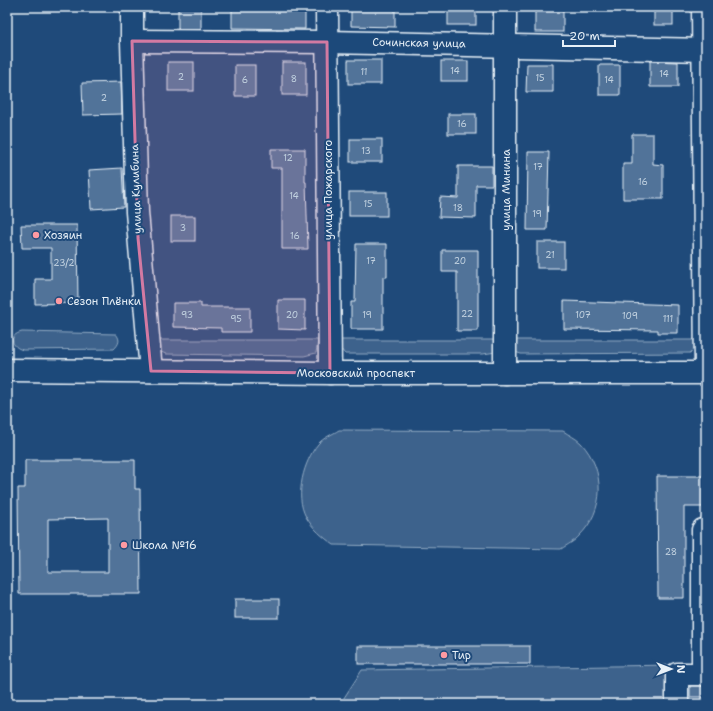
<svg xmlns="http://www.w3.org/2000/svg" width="713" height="711" viewBox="0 0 713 711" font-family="'Shantell Sans',sans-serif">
  <rect width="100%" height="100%" fill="#1f4a7a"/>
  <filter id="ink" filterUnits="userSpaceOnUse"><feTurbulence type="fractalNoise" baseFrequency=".025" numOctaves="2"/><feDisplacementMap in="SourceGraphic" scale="8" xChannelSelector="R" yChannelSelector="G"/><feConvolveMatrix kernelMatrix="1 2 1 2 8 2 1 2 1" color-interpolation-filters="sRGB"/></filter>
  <g filter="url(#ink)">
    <g fill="#3c628c" stroke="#92aac2">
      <path d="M22 332 116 334C121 340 119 344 114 349L23 350C11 347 8 335 22 332Z"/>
      <path d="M156 340H318L316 353 304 356 166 354 156 350Z"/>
      <path d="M339 340H498L496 352 483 354H345L340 348Z"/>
      <path d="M512 340H695C695 346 695 349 690 353L521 354 515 352Z"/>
      <path d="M339 430 563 431C569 435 576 438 581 443 606 470 605 511 579 536 575 541 567 545 561 549L334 545C323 537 313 529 306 517 294 495 304 461 318 444 323 438 333 434 339 430Z"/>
      <path d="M674 665V704H340L362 670Z"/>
    </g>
    <g fill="#517399" stroke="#e8f1f8" fill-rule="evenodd">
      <rect x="178" y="7" width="23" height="22"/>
      <path d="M232 7H305V29L232 28Z"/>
      <path d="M351 7H395V27L351 26Z"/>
      <rect x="448" y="7" width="28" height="18"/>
      <rect x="535" y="7" width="28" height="25"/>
      <rect x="654" y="7" width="19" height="18"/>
      <rect x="348" y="60" width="33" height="24"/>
      <rect x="441" y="61" width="27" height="20"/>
      <path d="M650 61 678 62V87H650Z"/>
      <rect x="168" y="62" width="26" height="29"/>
      <rect x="282" y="62" width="24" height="33"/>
      <path d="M527 64H553V92H526Z"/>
      <rect x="235" y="65" width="20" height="31"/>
      <rect x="599" y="65" width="21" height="30"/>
      <path d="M121 82 122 114 83 115 82 83Z"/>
      <rect x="448" y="114" width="28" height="20"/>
      <path d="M632 134H653V164L663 165V199H623V164H632Z"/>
      <rect x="350" y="139" width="32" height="23"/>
      <path d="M271 149H305V182H306L308 249H282V168H271Z"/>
      <path d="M528 152H549L547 230H527Z"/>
      <path d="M458 166H492V185H476V218L439 217 440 197 458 198Z"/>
      <path d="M122 168 124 207 91 209 89 170Z"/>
      <rect x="349" y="192" width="38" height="24"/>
      <rect x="171" y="216" width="24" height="25"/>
      <path d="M21 225H77L78 303 35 304V279H51V248H22Z"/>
      <rect x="537" y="242" width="27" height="26"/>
      <path d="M356 244H387V277H383V329H351V302H355Z"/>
      <path d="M442 250H478V331H457V272H442Z"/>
      <path d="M278 300H305V330L278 329Z"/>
      <path d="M564 301 678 305V333H658V330L564 329Z"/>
      <path d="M173 303H201V307H250V332H221V328L173 327Z"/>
      <path d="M25 460H135V489H140L141 594H19L18 488H25ZM108 518V572H48V519Z"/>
      <path d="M657 476H706V507H684V598H658Z"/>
      <rect x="235" y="599" width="44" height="19"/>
      <rect x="358" y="646" width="172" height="18"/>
      <rect x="690" y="686" width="16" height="11"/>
    </g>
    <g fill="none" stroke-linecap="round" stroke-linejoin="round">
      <g stroke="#e8f1f8" stroke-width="25">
        <g id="minor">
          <path d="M132 7V41L137 212 151 371"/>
          <path d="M327 7 330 373"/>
          <path d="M703 7 706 373"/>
          <path d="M132 41 327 42 706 50"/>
          <path d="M7 370 330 373H706"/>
          <path d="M505 373V7"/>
          <path d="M703 674V530H706"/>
          <path d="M677 704V674H706"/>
        </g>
      </g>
      <use href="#minor" stroke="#1f4a7a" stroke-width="22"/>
    </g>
  </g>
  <path fill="#d37aa2" fill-opacity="0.2" stroke="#d37aa2" stroke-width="3" stroke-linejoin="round" d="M132 41 327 42 330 373 151 371 138 238Z"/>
  <g fill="#ff9aa2" stroke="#1f4a7a" stroke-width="1.5">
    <circle cx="36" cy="235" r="4"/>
    <circle cx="59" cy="301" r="4"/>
    <circle cx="124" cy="545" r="4"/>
    <circle cx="444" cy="655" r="4"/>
  </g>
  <g text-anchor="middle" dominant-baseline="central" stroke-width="4" stroke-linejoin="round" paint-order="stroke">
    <g font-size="9" fill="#c2d2e0">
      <text x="455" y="71">14</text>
      <text x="364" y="72">11</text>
      <text x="664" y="74">14</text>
      <text x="181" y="77">2</text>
      <text x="540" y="78">15</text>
      <text x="294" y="79">8</text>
      <text x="245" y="80">6</text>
      <text x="609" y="80">14</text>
      <text x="104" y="98">2</text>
      <text x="462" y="124">16</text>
      <text x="366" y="151">13</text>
      <text x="288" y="158">12</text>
      <text x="538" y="167">17</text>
      <text x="643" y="182">16</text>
      <text x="294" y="196">14</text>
      <text x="368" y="204">15</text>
      <text x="458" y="208">18</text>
      <text x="537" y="214">19</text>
      <text x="183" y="228">3</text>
      <text x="295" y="236">16</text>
      <text x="550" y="255">21</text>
      <text x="371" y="261">17</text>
      <text x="460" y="261">20</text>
      <text x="64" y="263">23/2</text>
      <text x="467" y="314">22</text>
      <text x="187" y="315">93</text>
      <text x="292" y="315">20</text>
      <text x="367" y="315">19</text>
      <text x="583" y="315">107</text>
      <text x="630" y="316">109</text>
      <text x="236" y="319">95</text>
      <text x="668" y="319">111</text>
      <text x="671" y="552">28</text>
    </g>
    <g font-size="11" fill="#e8f1f8" stroke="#1f4a7a">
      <text transform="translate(419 43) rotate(1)">Сочинская улица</text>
      <text transform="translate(136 189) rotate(-92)">улица Кулибина</text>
      <text transform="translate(328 190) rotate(-90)">улица Пожарского</text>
      <text transform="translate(506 190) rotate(-90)">улица Минина</text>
      <text x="356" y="373">Московский проспект</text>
    </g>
    <g font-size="11" fill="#e8f1f8" stroke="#1f4a7a" text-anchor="start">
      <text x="44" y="235">Хозяин</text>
      <text x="67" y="301">Сезон Плёнки</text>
      <text x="132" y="545">Школа №16</text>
      <text x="452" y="655">Тир</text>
    </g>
  </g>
  <rect width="713" height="711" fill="none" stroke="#1f4a7a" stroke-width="24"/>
  <rect x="12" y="12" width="689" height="687" fill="none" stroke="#e8f1f8" stroke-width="1.5" filter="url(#ink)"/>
  <g transform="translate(671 669) rotate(90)" stroke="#1f4a7a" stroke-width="3" paint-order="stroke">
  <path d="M0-3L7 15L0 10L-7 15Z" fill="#e8f1f8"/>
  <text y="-6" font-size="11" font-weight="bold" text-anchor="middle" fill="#e8f1f8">N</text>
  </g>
  <path d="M563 40v6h52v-6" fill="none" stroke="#e8f1f8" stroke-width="2"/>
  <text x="569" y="40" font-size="12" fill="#e8f1f8" stroke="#1f4a7a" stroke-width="3" paint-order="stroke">20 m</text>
</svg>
